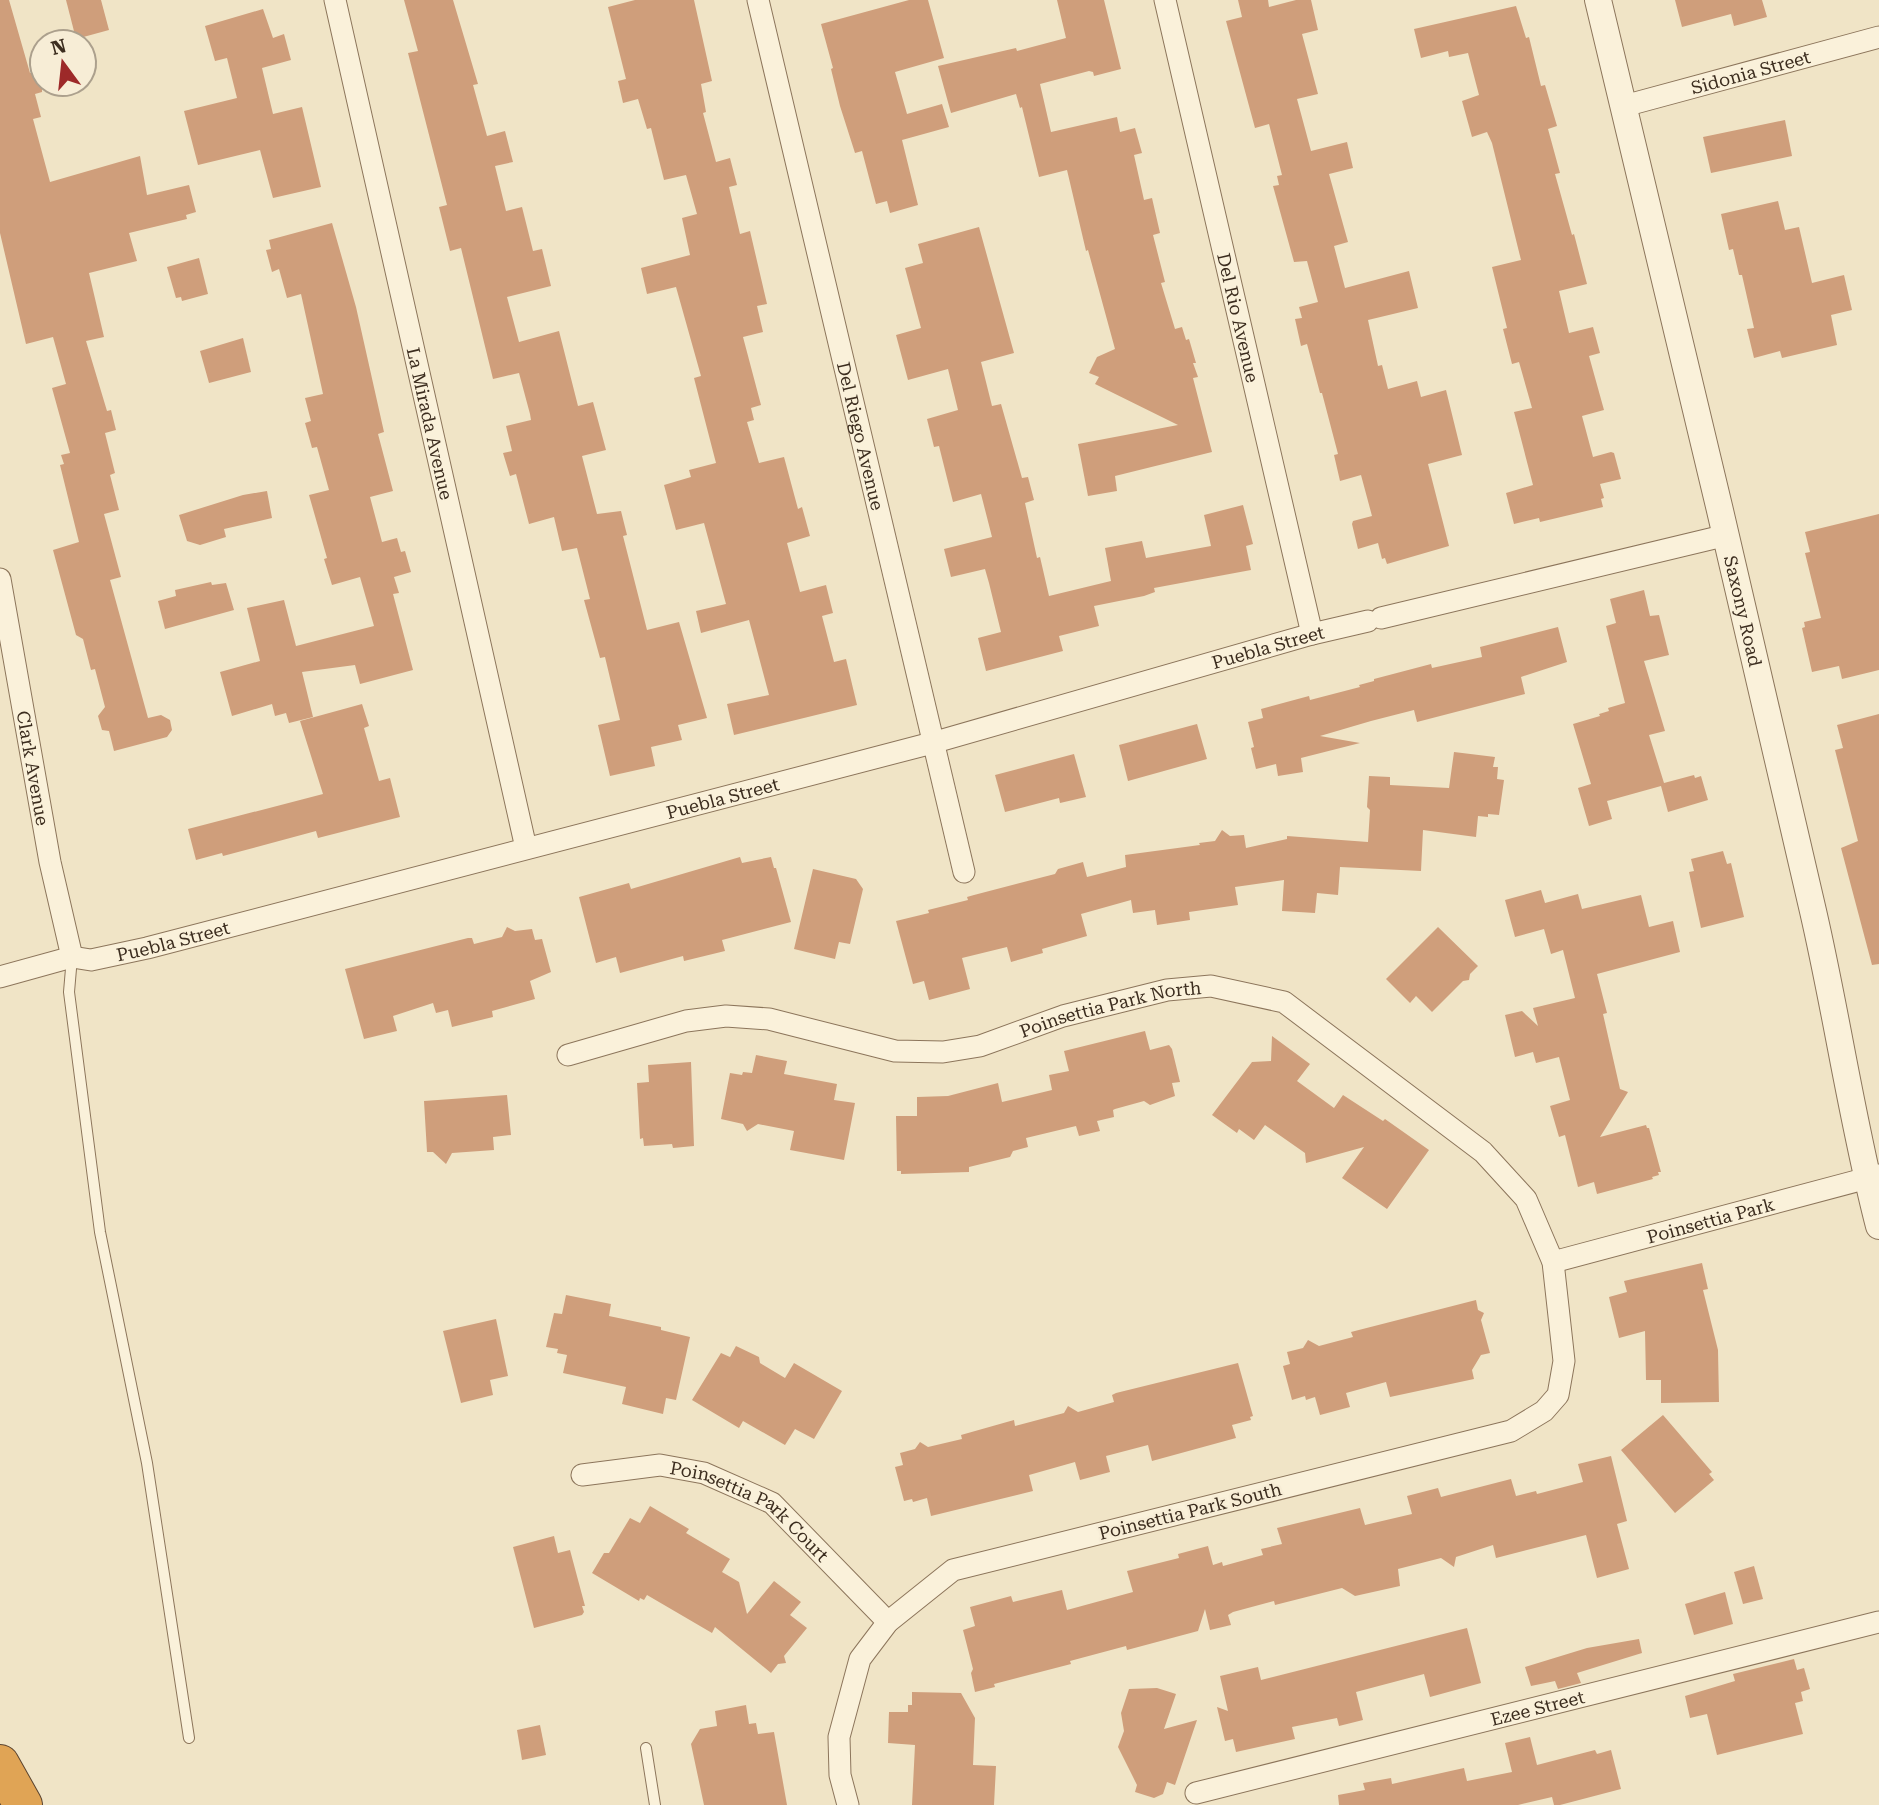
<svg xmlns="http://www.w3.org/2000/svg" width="1879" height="1805" viewBox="0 0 1879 1805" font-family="'Roboto Serif',serif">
  <rect width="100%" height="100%" fill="#f0e4c6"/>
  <g fill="#cf9e7b">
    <path d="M0 0H9L30 73 42 69V92L35 94 41 117 33 119 50 182 140 156 147 195 189 185 196 212 186 215 187 219 129 233 137 261 89 273 104 337 86 341 107 411 111 410 116 430 105 433 115 473 110 475 119 510 104 514 121 577 110 580 148 718 161 715 170 720 172 730 167 737 114 751 109 731 102 730 98 716 105 707 95 669 91 670 83 639 76 635 53 550 79 542 60 465 64 464 61 455 70 453 52 388 66 384 53 337 26 344 0 233Z"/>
    <path d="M66 0H101L109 30 76 39Z"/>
    <path d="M404 0H453L478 84 473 85 487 136 505 131 513 162 495 166 506 211 522 207 533 251 542 249 551 286 507 297 519 342 559 331 578 406 593 402 606 450 582 456 597 514 621 511 627 535 623 536 647 630 679 622 707 718 678 725 682 740 651 747 655 766 610 776 598 725 620 720 605 657 600 658 584 600 590 599 577 548 562 551 554 517 529 524 516 474 510 476 503 453 512 451 506 426 531 420 530 414 519 373 493 379 461 248 450 251 439 207 447 205 408 53 418 51Z"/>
    <path d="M635 0H694L712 81 701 84 706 112 703 113 716 162 730 158 737 185 729 187 740 234 750 231 767 304 757 306 763 332 743 337 761 405 751 408 754 420 747 422 759 463 784 457 798 509 802 507 810 536 787 543 800 592 826 585 833 613 822 616 834 662 846 659 857 705 734 735 727 704 769 695 749 620 701 633 696 611 726 604 704 523 676 530 664 485 691 477 689 470 716 463 695 382 694 378 701 376 676 287 647 294 641 268 690 255 682 218 697 214 686 175 664 180 651 128 647 129 638 99 623 103 618 81 626 79 608 7Z"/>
    <path d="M909 0H928L944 58 895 72 907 114 942 104 949 127 902 140 918 205 890 213 887 201 876 204 862 151 855 153 840 106 831 69 833 68 821 24Z"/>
    <path d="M1057 0H1104L1121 69 1094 76 1093 72 1089 71 1040 84 1051 132 1117 117 1120 132 1135 128 1142 153 1134 155 1144 200 1152 198 1160 233 1153 235 1165 282 1161 283 1175 329 1182 327 1186 340 1189 339 1196 363H1193L1198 377 1193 378 1212 452 1115 476 1117 491 1088 496 1078 444 1178 425 1095 384 1099 377 1089 373 1097 357 1115 349 1088 250 1086 251 1067 170 1039 177 1022 107 1020 108 1016 94 951 113 938 66 1016 48 1017 51 1066 38Z"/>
    <path d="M1238 0H1268L1269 7 1296 0H1311L1318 30 1302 34 1318 94 1297 99 1311 151 1347 142 1353 168 1329 174 1348 242 1334 246 1345 288 1409 271 1418 308 1368 320 1378 366 1382 365 1388 389 1417 381 1421 397 1446 390 1462 455 1428 464 1449 546 1387 564 1385 558 1382 559 1378 543 1358 549 1352 524 1353 521 1372 516 1361 475 1340 481 1334 455 1338 454 1322 393H1320L1307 344 1301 346 1295 319 1302 318 1299 307 1318 302 1307 261 1294 262 1273 186 1279 185 1277 176 1282 175 1269 124 1255 128 1226 21 1242 17Z"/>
    <path d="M1675 0H1762L1767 17 1734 26 1731 14 1682 27Z"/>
    <path d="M1516 6 1526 38 1529 37 1541 86 1545 85 1557 126 1548 129 1560 173 1555 174 1572 235 1574 234 1587 284 1559 291 1569 333 1593 327 1600 353 1589 356 1604 410 1582 416 1593 457 1611 452 1614 453 1621 479 1600 484 1604 498 1601 499 1603 507 1540 522 1539 518 1514 524 1506 493 1533 485 1514 412 1532 408 1519 362 1512 364 1503 329 1507 328 1492 267 1521 260 1492 143 1487 132 1472 137 1462 101 1479 95 1468 53 1449 57 1448 51 1421 58 1414 29Z"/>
    <path d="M263 9 273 38 284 34 291 60 262 68 273 114 302 107 321 187 273 198 260 150 198 165 184 111 237 98 227 58 215 61 205 26Z"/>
    <path d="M1785 120 1792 156 1711 173 1703 137Z"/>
    <path d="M1778 201 1785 230 1799 227 1812 283 1844 275 1852 310 1831 315 1837 345 1782 358 1780 351 1754 358 1747 329 1754 328 1742 275H1739L1733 249 1729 250 1721 214Z"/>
    <path d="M332 223 356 307 384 432 378 434 393 491 370 497 382 542 397 538 401 552 405 551 411 572 394 577 399 593 393 594 413 670 360 684 355 665 302 672 313 717 289 723 286 713 275 716 272 704 232 716 220 672 260 661 247 608 284 600 296 646 374 626 360 577 332 585 324 559 327 558 309 495 329 490 317 447 312 448 305 423 311 421 305 398 323 394 301 294 287 298 279 269 272 272 266 250 271 249 269 240Z"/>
    <path d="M979 227 1014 353 981 362 992 406 1001 404 1022 478 1028 477 1034 500 1025 503 1037 558 1040 557 1049 596 1111 581 1105 548 1142 541 1146 558 1211 546 1204 515 1243 505 1253 544 1246 546 1251 570 1154 588 1155 592 1144 596 1094 606 1099 626 1059 636 1063 651 986 671 978 638 1001 632 989 583 985 569 951 577 944 549 992 537 981 494 953 502 939 446 934 447 927 419 958 410 948 369 908 380 896 335 921 328 905 268 923 263 918 244Z"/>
    <path d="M199 258 208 294 182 301 181 297 176 298 167 267Z"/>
    <path d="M243 338 251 372 209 383 200 351Z"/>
    <path d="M267 491 272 518 224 529 226 537 200 545 187 541 179 515 243 495Z"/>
    <path d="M1879 514V670L1842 679 1839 666 1812 672 1802 628 1805 627 1804 622 1821 618 1805 553 1810 552 1805 532Z"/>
    <path d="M211 582 212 585 226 583 234 610 165 629 158 601 176 596 175 590Z"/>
    <path d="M1644 590 1650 616 1659 615 1669 655 1644 661 1665 731 1649 735 1664 783 1694 775 1695 778 1701 776 1708 800 1668 812 1661 786 1607 801 1612 819 1589 826 1578 788 1591 784 1573 724 1600 716 1599 714 1609 711 1608 708 1625 703 1606 626 1616 623 1610 599Z"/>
    <path d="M1558 627 1567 662 1521 677 1525 694 1417 722 1414 710 1371 721 1320 736 1360 743 1301 758 1303 772 1278 776 1276 764 1256 769 1251 748 1254 747 1248 722 1263 718 1261 709 1309 696 1310 700 1360 687 1359 685 1374 681V679L1431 664 1432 668 1482 657 1480 647Z"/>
    <path d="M362 704 369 726 364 728 379 781 390 778 400 817 318 838 316 831 223 856 222 853 196 860 188 829 323 794 300 721Z"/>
    <path d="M1879 714V964L1872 965 1841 848 1858 841 1835 750 1843 748 1837 725Z"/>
    <path d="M1197 724 1207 759 1128 781 1119 745Z"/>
    <path d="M1454 752 1495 757 1493 767H1498L1497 779 1504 780 1499 815 1488 814V817L1478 816 1476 837 1423 830 1421 871 1340 867 1338 895 1317 893 1315 913 1282 911 1284 880 1235 887 1238 905 1189 912 1190 920 1157 925 1155 910 1133 913 1131 900 1081 914 1087 936 1042 949 1043 953 1011 962 1007 947 962 958 970 989 929 1000 924 981 913 984 896 921 929 913 928 910 968 900 967 897 974 895 1055 874 1058 869 1083 862 1087 877 1126 867 1125 855 1200 845 1199 843 1215 841 1222 830 1230 836 1244 835 1246 848 1287 839V836L1368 842 1370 810 1367 807 1369 776 1390 777V785L1449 788Z"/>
    <path d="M1074 754 1086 797 1060 803 1059 798 1005 812 995 775Z"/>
    <path d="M1723 851 1727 864 1731 863 1744 917 1701 928 1689 872 1694 871 1691 859Z"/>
    <path d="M740 857 742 863 771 857 774 868H776L791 922 722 940 725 951 684 961 683 956 620 973 616 957 596 963 579 897 629 883 631 889Z"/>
    <path d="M813 869 856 879 863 889 850 944 839 942 835 959 794 949Z"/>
    <path d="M1541 890 1545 903 1578 894 1582 909 1641 895 1649 927 1673 921 1680 952 1597 974 1607 1013 1603 1014 1620 1089 1628 1092 1600 1137 1646 1125 1647 1128H1649L1661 1172H1658L1659 1175 1652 1177 1653 1179 1597 1194 1594 1182 1578 1187 1565 1135 1559 1137 1550 1106 1570 1100 1559 1057 1536 1063 1533 1052 1515 1057 1505 1015 1522 1011 1538 1026 1533 1008 1575 998 1563 950 1551 954 1544 929 1515 937 1505 900Z"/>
    <path d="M507 927 515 931 532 929 535 940 542 939 551 972 530 981 535 999 492 1011 493 1017 452 1027 448 1010 436 1013 433 1003 393 1016 397 1031 364 1039 345 969 468 938H472L474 944 502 937Z"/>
    <path d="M1438 927 1478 966 1470 974 1469 980 1463 981 1432 1012 1416 996 1410 1003 1386 979Z"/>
    <path d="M1145 1031 1150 1050 1169 1045 1172 1049 1180 1082 1172 1083 1175 1096 1150 1105 1144 1101 1115 1109 1113 1110 1114 1117 1097 1121 1100 1131 1079 1136 1076 1126 1026 1138 1028 1147 1013 1151 1010 1157 969 1167V1172L901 1174V1171H897L896 1116H917V1097L948 1096 998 1083 1002 1102 1052 1090 1049 1075 1069 1071 1064 1051Z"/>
    <path d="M1272 1036 1310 1064 1297 1081 1334 1108 1343 1095 1383 1121 1385 1119 1429 1150 1387 1209 1342 1178 1364 1147 1306 1163 1305 1153 1265 1125 1254 1140 1239 1129 1237 1133 1212 1115 1252 1062 1271 1061Z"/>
    <path d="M756 1055 787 1061 784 1074 837 1084 834 1100 855 1103 844 1160 790 1150 794 1131 758 1124 747 1131 743 1124 721 1119 730 1073 742 1075 743 1072 752 1073Z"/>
    <path d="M691 1062 694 1146 673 1148 672 1144 644 1146 643 1138 640 1139 637 1083 649 1082 648 1065Z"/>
    <path d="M507 1095 511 1135 493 1137 494 1150 452 1153 446 1164 433 1152H427L424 1101Z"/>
    <path d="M1702 1263 1708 1289 1703 1290 1718 1350 1719 1402 1661 1403V1380H1646L1645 1331 1619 1338 1609 1297 1627 1292 1624 1281Z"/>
    <path d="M566 1295 611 1304 609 1316 661 1327V1330L690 1337 676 1400 666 1398 663 1414 622 1404 626 1387 563 1373 567 1355 557 1353 558 1349 546 1347 554 1313 562 1314Z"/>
    <path d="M1476 1300 1478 1310 1484 1313 1481 1320 1490 1353 1481 1355 1472 1370 1474 1379 1390 1397 1386 1382 1346 1393 1350 1407 1320 1415 1315 1397 1306 1400 1305 1396 1292 1400 1283 1366 1290 1364 1287 1352 1303 1348 1308 1340 1319 1346 1353 1337 1351 1332Z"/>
    <path d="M496 1319 508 1376 490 1380 493 1395 461 1403 443 1331Z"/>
    <path d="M736 1346 759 1357 760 1363 785 1378 794 1363 842 1391 814 1439 795 1429 785 1445 743 1421 739 1428 692 1400 721 1353 730 1357Z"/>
    <path d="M1238 1363 1253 1416 1250 1417 1251 1420 1232 1425 1236 1438 1152 1461 1148 1445 1106 1456 1110 1472 1080 1480 1075 1462 1029 1475 1033 1491 931 1516 927 1498 913 1502 912 1499 904 1501 895 1467 903 1465 900 1453 915 1449 920 1442 928 1447 962 1439 961 1435 1014 1420 1015 1426 1064 1413 1068 1406 1078 1412 1114 1402 1112 1395 1116 1393Z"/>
    <path d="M1663 1415 1712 1472 1709 1474 1714 1480 1675 1513 1621 1450Z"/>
    <path d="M1611 1456 1627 1521 1617 1524 1629 1569 1597 1578 1586 1535 1496 1558 1493 1545 1456 1557 1454 1567 1441 1558 1398 1569 1400 1586 1355 1596 1342 1588 1275 1605 1274 1601 1233 1612 1228 1615 1231 1625 1210 1630 1205 1609 1198 1631 1127 1650 1126 1646 1070 1661 1071 1664 994 1684 995 1687 975 1692 971 1673 973 1669 963 1630 975 1626 970 1607 1011 1596 1013 1602 1062 1590 1067 1610 1133 1592 1127 1571 1179 1558 1178 1554 1208 1546 1213 1565 1222 1562 1223 1566 1263 1555 1261 1549 1282 1544 1277 1528 1360 1508 1365 1525 1412 1514 1407 1496 1438 1488 1441 1497 1511 1479 1516 1496 1536 1491 1537 1494 1583 1482 1578 1464Z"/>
    <path d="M650 1506 689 1529 686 1533 730 1559 722 1572 739 1582 747 1614 774 1581 801 1602 790 1615 807 1628 784 1656 786 1663 778 1664 771 1673 715 1627 712 1633 647 1595 644 1600 640 1598 639 1601 592 1573 604 1553H609L630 1518 640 1523Z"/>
    <path d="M554 1536 558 1553 570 1550 585 1606H582L584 1612 582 1615 534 1628 513 1547Z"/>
    <path d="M1754 1566 1763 1599 1743 1604 1734 1572Z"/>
    <path d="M1725 1592 1733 1624 1694 1635 1685 1604Z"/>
    <path d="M1467 1628 1481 1683 1430 1697 1424 1674 1356 1692 1363 1720 1339 1726 1337 1718 1292 1727 1295 1739 1236 1752 1233 1739 1225 1741 1217 1707 1228 1711 1220 1676 1258 1667 1261 1680Z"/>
    <path d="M1639 1639 1642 1653 1577 1673 1581 1683 1558 1689 1555 1681 1531 1686 1525 1667 1587 1648Z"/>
    <path d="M1794 1659 1797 1670 1804 1668 1810 1689 1801 1692 1803 1701 1795 1703 1803 1734 1717 1755 1707 1714 1690 1718 1685 1696 1735 1681 1733 1674Z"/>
    <path d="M1157 1688 1176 1694 1164 1729 1197 1720 1175 1785 1167 1782 1163 1794 1154 1798 1135 1792 1137 1785 1118 1747 1124 1731 1121 1713 1129 1689Z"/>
    <path d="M912 1692 961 1693 975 1718 973 1765 996 1766 994 1805H912L915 1745 888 1743 889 1712H908V1705H912Z"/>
    <path d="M746 1705 749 1724 756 1723 758 1734 774 1732 787 1805H704L691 1744 700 1729 717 1726 715 1711Z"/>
    <path d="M540 1725 546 1755 522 1760 517 1730Z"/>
    <path d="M1530 1737 1537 1765 1595 1750 1597 1754 1611 1750 1621 1789 1560 1805H1554L1552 1797 1518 1805H1339L1338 1795 1365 1790 1363 1783 1391 1778 1392 1784 1464 1768 1467 1781 1512 1772 1505 1743Z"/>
  </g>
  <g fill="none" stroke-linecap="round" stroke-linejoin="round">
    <g stroke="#8c755b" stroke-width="12">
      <g id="service">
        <path d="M72 957 69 992 100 1232 147 1463 189 1738"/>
        <path d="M646 1748 655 1805"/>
      </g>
    </g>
    <g stroke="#8c755b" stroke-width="23">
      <g id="minor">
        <path id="s1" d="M335 0 526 848"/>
        <path id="s2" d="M758 0 964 872"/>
        <path id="s3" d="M1165 0 1312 634"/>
        <path id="s4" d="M1624 106 1879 37"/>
        <path id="s5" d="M0 579 50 862 72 957"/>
        <path d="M1381 618 1727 535"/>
        <path id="s6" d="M0 977 72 957 91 960 147 948 932 743 1312 634 1368 621"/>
        <path id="s7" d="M568 1055 686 1021 726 1016 769 1019 895 1051 943 1052 980 1046 1063 1016 1167 990 1211 986 1284 1002 1483 1152 1526 1199 1553 1262 1564 1361 1558 1395 1544 1411 1511 1431 953 1570 888 1622 860 1659 839 1737 840 1775 848 1805"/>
        <path id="s8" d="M1553 1262 1879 1175"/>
        <path id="s9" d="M582 1475 660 1465 704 1473 772 1503 888 1622"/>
        <path id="s10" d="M1196 1793 1879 1622"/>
      </g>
    </g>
    <g stroke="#8c755b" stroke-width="28">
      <g id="tertiary">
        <path id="s11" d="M1598 0C1672 303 1743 607 1813 911 1837 1015 1852 1122 1879 1226"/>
      </g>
    </g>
    <g stroke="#5a432f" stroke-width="40">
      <path id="motorway" d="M0 1764 23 1805"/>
    </g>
    <use href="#service" stroke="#faf1da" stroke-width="10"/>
    <use href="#minor" stroke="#faf1da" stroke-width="21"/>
    <use href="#tertiary" stroke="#faf1da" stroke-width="26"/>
    <use href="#motorway" stroke="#e0a455" stroke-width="38"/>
  </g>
  <g text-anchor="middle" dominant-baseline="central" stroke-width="5" stroke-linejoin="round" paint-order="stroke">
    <g font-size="18" fill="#3c2d1f" stroke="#f7edd6">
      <text stroke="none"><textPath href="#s4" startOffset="131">Sidonia Street</textPath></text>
      <text stroke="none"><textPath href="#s3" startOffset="326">Del Rio Avenue</textPath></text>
      <text stroke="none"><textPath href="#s1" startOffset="434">La Mirada Avenue</textPath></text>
      <text stroke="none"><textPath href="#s2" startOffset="448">Del Riego Avenue</textPath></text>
      <text stroke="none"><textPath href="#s11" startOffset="628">Saxony Road</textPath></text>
      <text stroke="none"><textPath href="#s6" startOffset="1312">Puebla Street</textPath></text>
      <text stroke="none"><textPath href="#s5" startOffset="192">Clark Avenue</textPath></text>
      <text stroke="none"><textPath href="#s6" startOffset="746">Puebla Street</textPath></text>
      <text stroke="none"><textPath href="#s6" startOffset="178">Puebla Street</textPath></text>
      <text stroke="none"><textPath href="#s7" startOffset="558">Poinsettia Park North</textPath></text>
      <text stroke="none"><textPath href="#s8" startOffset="163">Poinsettia Park</textPath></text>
      <text transform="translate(1190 1511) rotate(-14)">Poinsettia Park South</text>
      <text stroke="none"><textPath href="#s9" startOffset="182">Poinsettia Park Court</textPath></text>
      <text stroke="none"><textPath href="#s10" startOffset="352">Ezee Street</textPath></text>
    </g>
  </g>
  <g transform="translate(63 63) rotate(345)"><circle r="33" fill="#f7edd6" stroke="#aca08d" stroke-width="2"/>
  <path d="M0-5L12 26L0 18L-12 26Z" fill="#9d2929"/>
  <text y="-10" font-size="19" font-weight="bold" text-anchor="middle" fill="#3c2d1f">N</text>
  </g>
</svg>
